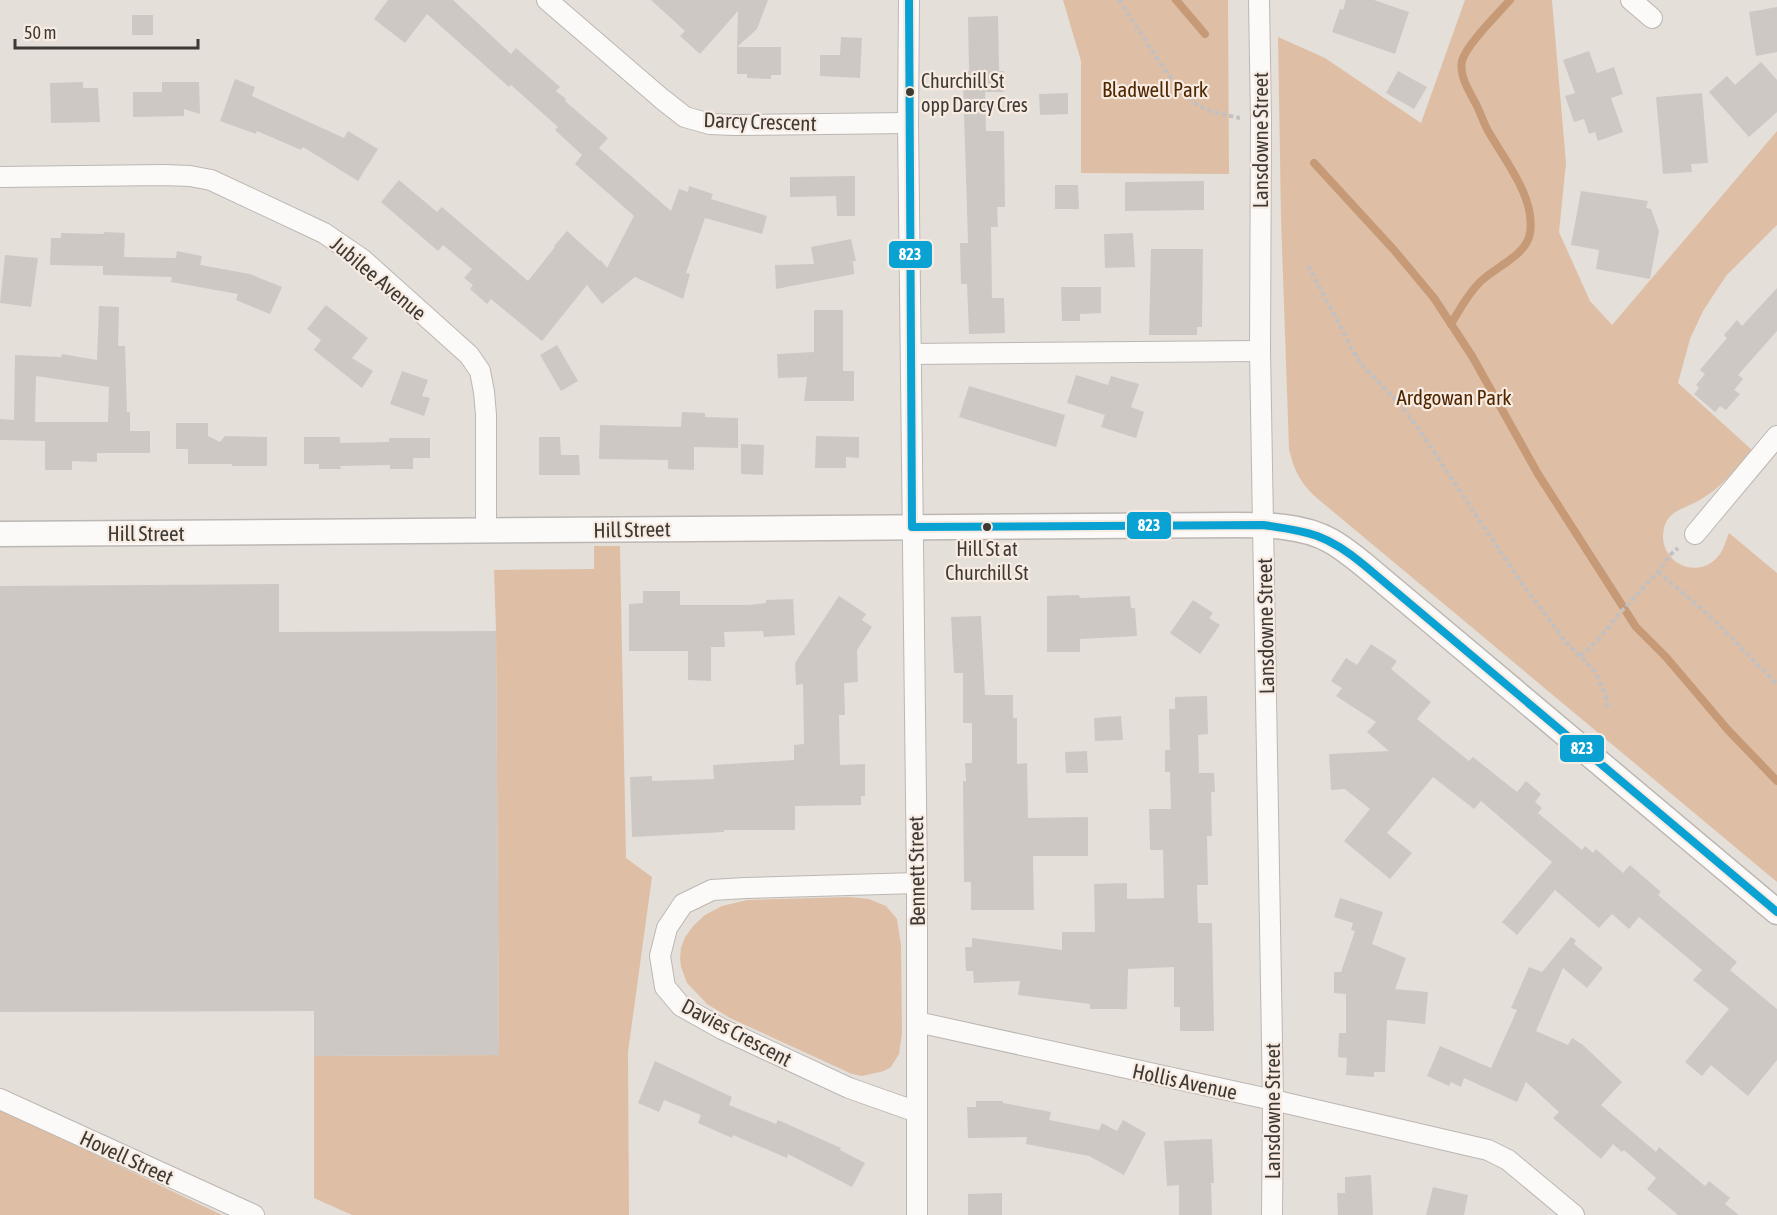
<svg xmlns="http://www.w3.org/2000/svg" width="1777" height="1215" viewBox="0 0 1777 1215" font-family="'Asap Condensed',sans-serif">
  <rect width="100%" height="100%" fill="#e5dfda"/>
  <g fill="#debfa5">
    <path d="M1063 0H1228L1229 174 1081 173V61Z"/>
    <path d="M1465 0H1552L1566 163 1559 232 1590 301 1612 325 1777 131V225L1726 276 1703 311 1690 339 1678 383 1752 450C1735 470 1719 491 1694 503 1682 509 1668 512 1664 528 1656 562 1699 583 1720 554 1724 548 1726 540 1729 533L1777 573V882L1318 499C1301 484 1294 471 1289 449L1281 219 1278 37 1325 58 1421 123Z"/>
    <path d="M594 546H620L626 858 652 877 628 1052 629 1215H352L314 1198V1056L499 1055 496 631 494 570 594 569Z"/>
    <path d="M848 897 869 899 886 906 897 919 901 945 902 1034 899 1054 891 1067 884 1071 862 1076 852 1074 730 1018 707 1004 687 983 681 967 680 958 681 948 685 937 694 925 705 915 722 906 747 900Z"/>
    <path d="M0 1109 222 1215H0Z"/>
  </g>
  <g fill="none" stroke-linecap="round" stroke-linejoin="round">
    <g stroke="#c69a77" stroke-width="8">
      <path d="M1176 0 1205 34"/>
      <path d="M1314 163 1394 250 1434 298 1472 356 1538 474 1636 627 1666 657 1728 730 1777 781"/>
      <path d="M1451 324C1460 309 1467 295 1480 282 1495 267 1527 255 1530 233 1536 197 1503 158 1487 129 1483 121 1480 112 1476 104 1469 91 1459 76 1462 61 1466 45 1498 14 1510 0"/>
    </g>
  </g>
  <g fill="#cdc8c4" fill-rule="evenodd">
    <path d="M388 0H453L511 54 516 48 560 87 556 91 566 99 565 101 608 138 599 148 671 211 679 189 688 192 689 186 713 194 711 199 767 216 762 234 705 218 686 273 690 274 683 299 635 277 602 304 587 285 542 341 491 299 487 304 470 289 473 285 464 278 472 269 443 245 438 251 381 202 399 180 437 212 442 207 528 281 555 247 554 246 567 231 600 261 601 260 607 268 634 216 575 164 582 155 555 130 558 127 511 85 509 87 427 14 405 43 374 19Z"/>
    <path d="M651 0H768L757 29 737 47 738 11 700 54 680 36 685 31Z"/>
    <path d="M1346 0H1374L1409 12 1395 54 1332 32 1340 9 1343 10Z"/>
    <path d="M1777 7V52L1756 56 1749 12Z"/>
    <rect x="132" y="15" width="21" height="20"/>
    <path d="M998 16 999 71H1004V92H985L986 131H1004L1005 207H997L998 227H991L992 298H1004L1005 333 969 334 967 284H961L960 243H968L963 80H966V71H969L968 17Z"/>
    <path d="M841 37 862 38 860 78 820 76V55H840Z"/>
    <path d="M737 47H781V75H771V79L747 78V74H737Z"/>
    <path d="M1589 51 1597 73 1614 67 1623 94 1611 98 1623 132 1598 141 1595 132 1589 134 1584 119 1574 122 1565 96 1575 93 1563 60Z"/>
    <path d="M1761 62 1777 80V112L1749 137 1709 92 1727 76 1735 85Z"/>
    <path d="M1398 71 1427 87 1414 109 1386 93Z"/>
    <path d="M235 79 255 87 252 96 344 138 348 131 378 149 358 181 303 147 301 150 257 131 256 134 220 121Z"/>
    <path d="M83 82V88H98L100 122 51 123 50 83Z"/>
    <path d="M162 82H199L200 114 184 109V116L133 117V92H162Z"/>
    <path d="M1068 93V114L1040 115 1039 94Z"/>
    <path d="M1702 93 1708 163 1691 164 1692 172 1663 174 1656 97Z"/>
    <path d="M855 176V216H837L836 196 790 197V177Z"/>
    <path d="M1204 181V210L1125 211V182Z"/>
    <path d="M1055 185H1078L1079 209H1055Z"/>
    <path d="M1581 191 1648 201 1646 208 1651 209 1659 231 1650 279 1596 269 1599 250 1571 245Z"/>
    <path d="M104 232 125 233 124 257 176 258 177 251 202 256 200 265 250 274 282 287 270 314 236 300 238 294 171 282 172 277 103 275V266L50 265 51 238H61V233L104 234Z"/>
    <path d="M1133 233 1135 267 1105 268 1104 234Z"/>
    <path d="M851 239 856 261 848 262H853L854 274 776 289 775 265 814 264 811 247Z"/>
    <path d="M1151 249H1203L1202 327H1197V335H1149Z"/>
    <path d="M5 255 38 258 31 307 0 303Z"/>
    <path d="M1061 287H1101V313L1080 314V321H1062Z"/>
    <path d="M1777 288V331L1738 375 1743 379 1734 390 1740 394 1726 410 1720 406 1715 412 1694 394 1699 388 1696 385 1705 374 1700 370 1727 338 1724 335 1737 320 1742 326Z"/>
    <path d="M326 305 368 338 352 358 373 371 362 388 314 350 321 340 307 329Z"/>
    <path d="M99 306 119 307 118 346H125L127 412H130V431H150V453H97V462L72 461V470H45V441L0 440V419L14 420 15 355 61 357 62 354 97 360ZM36 376 109 387 108 422H35Z"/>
    <path d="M814 310H843V371H854V401H804L807 377 778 378 777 354 814 352Z"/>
    <path d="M557 345 578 381 561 391 540 355Z"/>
    <path d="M402 371 428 380 422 396 430 398 424 416 390 404Z"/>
    <path d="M1076 375 1108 385 1111 376 1139 384 1131 407 1144 412 1136 438 1101 427 1105 415 1067 403Z"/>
    <path d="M969 386 1065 415 1056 447 959 417Z"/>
    <path d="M682 412 705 413V417L738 418V448L694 447V470L668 469V460L599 459 600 425 681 427Z"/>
    <path d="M176 423H208V436L220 442 225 436 267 437V466H232V464H188V449H176Z"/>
    <path d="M816 436 859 437V458L846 457V468H815Z"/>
    <path d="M304 437H340V443L389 442V438H430V458H413V469H390V465L340 466 341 469H319V464H304Z"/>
    <path d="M539 437H560L561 455H579L580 475H539Z"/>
    <path d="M741 444 764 445 763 475 741 474Z"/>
    <path d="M279 584V632L496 631 499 1055 314 1056V1011L0 1012V586Z"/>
    <path d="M643 591H680V605H749L766 603V600L793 599 795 635 764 637 763 631 724 632 725 647H711V681L688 680V651H629V604L643 603Z"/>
    <path d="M1079 595 1080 598 1130 596 1131 608H1135L1137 636 1080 639V652H1047V596Z"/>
    <path d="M839 596 866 614 862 620 872 627 857 650 858 682 844 683 845 715H839L840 765 865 764V796H861V805L795 806V830H724V832L632 837 630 777 652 776V781L714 779 713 765 794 760V745L804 744 803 684 796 685 795 663Z"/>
    <path d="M1193 600 1213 613 1209 618 1220 625 1200 654 1170 633Z"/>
    <path d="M981 616 985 695H1013V718H1017V764L1027 763 1028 818 1088 817V856H1033L1034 910H971V882H964L963 781H966L965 763H972V723H963V673H954L951 617Z"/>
    <path d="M1371 644 1397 661 1391 669 1431 702 1417 719 1469 761 1473 757 1517 792 1526 781 1541 794 1535 802 1542 808 1538 813 1582 850 1585 846 1593 853 1596 849 1623 873 1630 865 1661 892 1658 895 1737 962 1730 970 1777 1009V1060L1748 1096 1711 1065 1702 1076 1685 1062 1729 1009 1693 980 1702 970 1639 917 1629 929 1612 914 1599 928 1555 890 1517 935 1502 922 1552 862 1481 801 1474 809 1433 777 1387 833 1412 853 1390 879 1344 841 1370 809 1345 789 1331 790 1329 754 1389 751 1367 732 1376 722 1336 696 1342 688 1331 681 1346 658 1357 665Z"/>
    <path d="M1207 696 1208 734 1198 735 1199 773H1214L1215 792H1211L1212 836H1207L1208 885H1197L1198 923H1212L1214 1031H1180V1007H1174V967L1128 969 1127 1009H1090V1004L1018 995 1020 981 974 983 973 971H966L965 947H972V938L1062 950V932H1095L1094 884 1127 883V899L1164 898 1163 850H1150L1149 809H1171L1170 772H1165V750H1170L1169 709H1175V697Z"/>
    <path d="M1121 716 1123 740 1095 741 1094 718Z"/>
    <path d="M1087 751 1088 773H1066L1065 752Z"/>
    <path d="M1340 898 1383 912 1372 944 1406 958 1395 989 1428 992 1425 1024 1387 1020 1385 1072H1374V1077L1346 1075 1347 1058 1338 1057 1339 1033H1346V994L1334 993V972H1341L1355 931 1351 930 1353 923 1334 917Z"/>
    <path d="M1571 937 1576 940 1574 944 1603 968 1587 988 1563 968 1536 1031 1568 1045 1572 1038 1583 1045 1622 1082 1601 1105 1656 1152 1659 1147 1705 1186 1709 1181 1730 1198 1725 1204 1739 1215H1678L1647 1189 1656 1178 1624 1150 1622 1152 1613 1144 1601 1159 1553 1118 1559 1112 1526 1082 1517 1102 1464 1078 1461 1087 1451 1082 1449 1086 1427 1076 1440 1046 1491 1068 1517 1010 1511 1008 1529 967 1542 972Z"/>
    <path d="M655 1061 732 1097 729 1105 776 1124 778 1120 841 1148 840 1150 865 1163 852 1187 788 1154 787 1158 733 1135 732 1138 698 1123 701 1115 664 1100 659 1112 638 1103Z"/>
    <path d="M976 1101H1003V1103L1051 1112 1049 1120 1099 1130 1102 1123 1117 1131 1123 1120 1146 1133 1124 1175 1089 1156 1026 1144 1027 1137 968 1138 967 1107H976Z"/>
    <path d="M1212 1139 1214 1183H1211L1212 1215H1179V1185L1167 1186 1164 1141Z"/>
    <path d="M1371 1175 1373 1215H1338L1337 1193H1345V1177Z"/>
    <path d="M1433 1187 1468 1195 1464 1215H1426Z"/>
    <path d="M1002 1193V1215H968V1194Z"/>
  </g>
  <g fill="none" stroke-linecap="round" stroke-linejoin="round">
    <g stroke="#bcb7b3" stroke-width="22">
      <g id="minor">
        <path d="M547 0 662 99 685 117 710 124 734 125 908 123"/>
        <path d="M909 0 908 123 917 883V1215"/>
        <path d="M1259 0 1261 120 1260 351 1273 1100 1272 1215"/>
        <path d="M1631 0 1652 18"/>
        <path d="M0 177 163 175 190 176 211 180 324 233 362 259 469 355 480 371 484 392 486 415V531"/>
        <path d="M912 354 1260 351"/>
        <path d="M1695 534 1777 436"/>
        <path d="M917 883 745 888 712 890 683 904 667 928 660 956 665 987 681 1006 722 1029 849 1088 917 1112"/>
        <path d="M917 1022 1273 1100 1488 1150 1508 1160 1574 1215"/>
        <path d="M0 1099 254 1215"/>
      </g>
    </g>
    <g stroke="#bcb7b3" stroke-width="27">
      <path id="tertiary" d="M0 534 1235 525C1266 525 1303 525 1331 541 1345 549 1357 559 1369 569L1777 912"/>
    </g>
    <g stroke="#c2c0c0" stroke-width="4" stroke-dasharray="4.5 3" stroke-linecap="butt">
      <path d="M1119 0C1138 27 1173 92 1200 106 1213 113 1226 115 1240 118"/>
      <path d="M1308 266 1339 323 1352 350 1363 366 1397 401 1418 428 1518 578 1565 641 1594 670 1606 696 1608 710"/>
      <path d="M1658 572 1711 617 1777 684"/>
      <path d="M1581 656 1602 636 1615 618 1658 572 1670 555 1678 548"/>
    </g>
    <use href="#minor" stroke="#fbfaf9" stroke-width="20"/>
    <use href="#tertiary" stroke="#fbfaf9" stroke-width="24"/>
    <g stroke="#f7ebe2" stroke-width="12">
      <path id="bus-1" d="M909 0 912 527 1263 525C1309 531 1328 535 1364 565L1777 912"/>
    </g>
    <use href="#bus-1" stroke="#09a2d3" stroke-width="8"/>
  </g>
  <g fill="#3d3935" stroke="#f7ebe2" stroke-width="2">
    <circle cx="910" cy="92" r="5"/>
    <circle cx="987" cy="527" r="5"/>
  </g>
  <g text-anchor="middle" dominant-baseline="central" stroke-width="4.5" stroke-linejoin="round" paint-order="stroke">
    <g font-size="20" fill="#3d3935" stroke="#f7ebe2" text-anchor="start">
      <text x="921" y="80">Churchill St<tspan x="921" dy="24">opp Darcy Cres</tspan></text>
      <text x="987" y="548" text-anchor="middle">Hill St at<tspan x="987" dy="24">Churchill St</tspan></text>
    </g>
    <g font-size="21" fill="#4e2600" stroke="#f7ebe2">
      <text x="1155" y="89">Bladwell Park</text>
      <text x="1454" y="397">Ardgowan Park</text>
    </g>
    <g font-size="21" fill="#3d3935" stroke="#f7ebe2">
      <text transform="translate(760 121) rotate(2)">Darcy Crescent</text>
      <text transform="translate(1260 140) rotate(-90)">Lansdowne Street</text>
      <text transform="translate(379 278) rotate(40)">Jubilee Avenue</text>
      <text transform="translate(632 529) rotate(-1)">Hill Street</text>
      <text x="146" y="533">Hill Street</text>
      <text transform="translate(1265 626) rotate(-91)">Lansdowne Street</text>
      <text transform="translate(916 871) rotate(-91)">Bennett Street</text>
      <text transform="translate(737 1032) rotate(28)">Davies Crescent</text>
      <text transform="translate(1185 1081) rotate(12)">Hollis Avenue</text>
      <text transform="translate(1272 1111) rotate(-90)">Lansdowne Street</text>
      <text transform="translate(127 1157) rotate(25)">Hovell Street</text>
    </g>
  </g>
  <g stroke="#f7ebe2" stroke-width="2">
    <rect x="888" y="240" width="45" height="29" rx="6" fill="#09a2d3"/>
    <rect x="1126" y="511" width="46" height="29" rx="6" fill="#09a2d3"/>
    <rect x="1559" y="734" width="46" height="29" rx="6" fill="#09a2d3"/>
  </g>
  <g font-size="16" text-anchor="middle" font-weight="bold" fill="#fff">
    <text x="910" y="260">823</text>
    <text x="1149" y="531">823</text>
    <text x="1582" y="754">823</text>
  </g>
  <path d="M15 39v9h183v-9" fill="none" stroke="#3d3935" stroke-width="3"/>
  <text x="24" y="39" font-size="18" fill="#3d3935" stroke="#f7ebe2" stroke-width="4.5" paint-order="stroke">50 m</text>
</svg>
